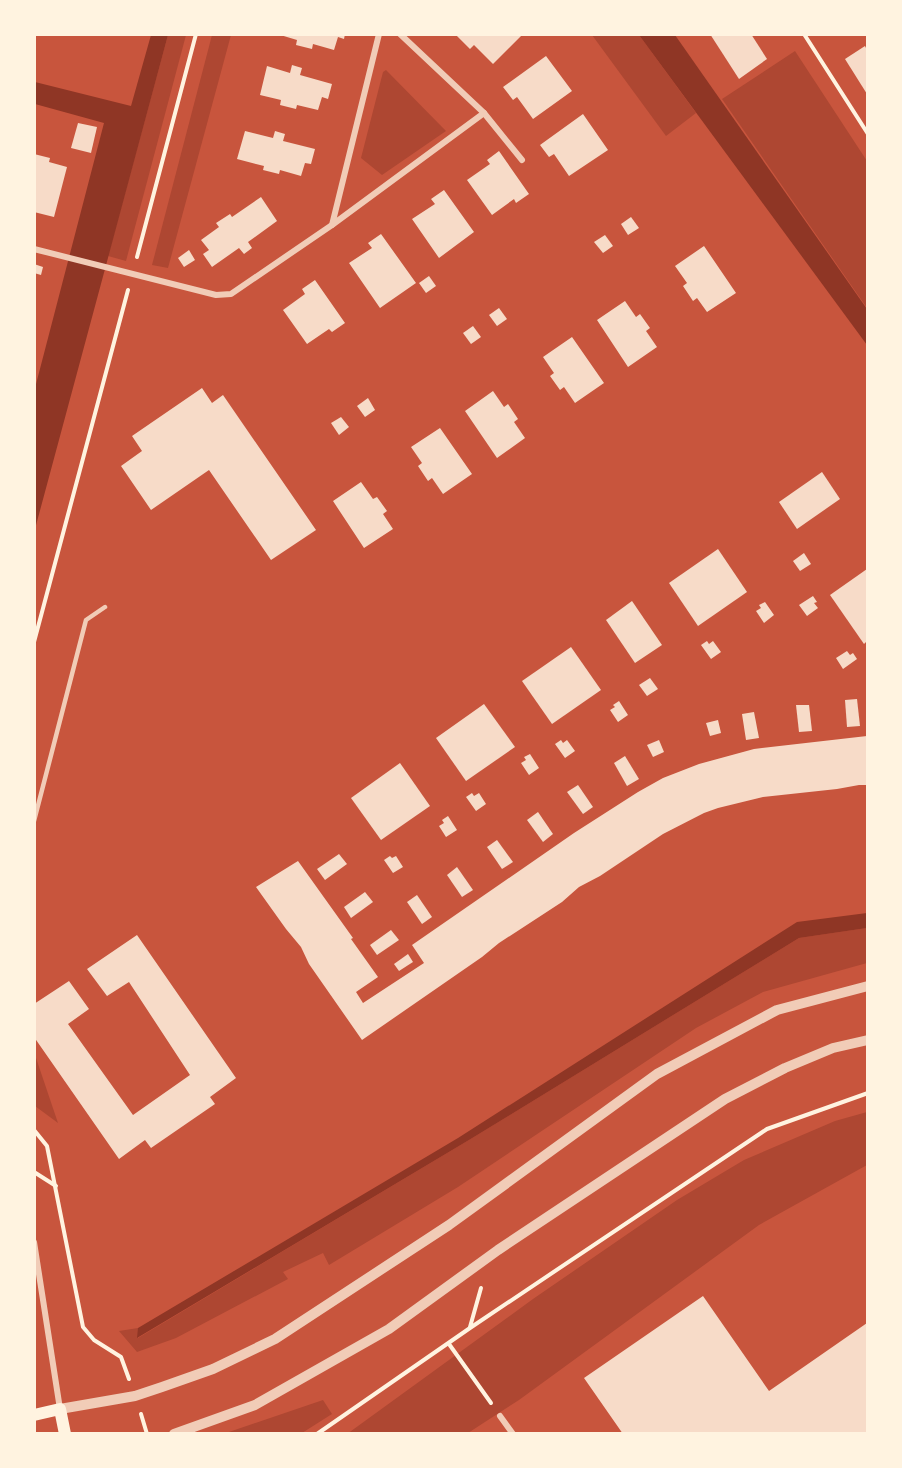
<svg xmlns="http://www.w3.org/2000/svg" width="902" height="1468" viewBox="0 0 902 1468" font-family="'PT Sans Narrow',sans-serif">
  <rect width="100%" height="100%" fill="#c8553d"/>
  <g fill="#ae4732">
    <path d="M168 35H186L126 261 108 256Z"/>
    <path d="M212 35H231L168 268 152 265Z"/>
    <path d="M592 35H639L696 113 666 136Z"/>
    <path d="M795 51 867 161V308L722 99Z"/>
    <path d="M386 70 446 131 382 175 361 158 383 72Z"/>
    <path d="M867 928V963L763 992 696 1028 458 1187 329 1265 323 1253 283 1272 288 1279 176 1338 137 1352 119 1331 138 1328V1338L469 1140 799 938Z"/>
    <path d="M35 1055 58 1123 35 1106Z"/>
    <path d="M867 1112V1165L759 1225 519 1400 468 1433 347 1434 533 1299 677 1200 744 1160 835 1121Z"/>
    <path d="M323 1400 332 1414 302 1433H226Z"/>
  </g>
  <g fill="#8f3625">
    <path d="M151 35H168L35 529V388L104 123 35 104V82L131 106Z"/>
    <path d="M639 35H675L867 309V345Z"/>
    <path d="M867 913V928L799 938 469 1140 137 1338 138 1328 458 1138 797 922Z"/>
  </g>
  <g fill="#f7dbc8">
    <path d="M277 34H345L344 39 338 37 334 50 313 44 312 49 296 45 297 40Z"/>
    <path d="M455 34H523L493 64 474 45 470 49Z"/>
    <path d="M710 34H751L767 59 739 79Z"/>
    <path d="M865 46 867 50V94L845 59Z"/>
    <path d="M546 56 572 91 533 119 517 97 513 100 503 87Z"/>
    <path d="M292 65 302 68 300 75 332 84 328 99 322 97 318 110 297 105 296 109 280 105 281 100 260 95 267 66 290 73Z"/>
    <path d="M583 114 608 150 569 176 554 154 549 157 540 145Z"/>
    <path d="M78 123 97 127 91 153 71 148Z"/>
    <path d="M245 131 273 138 275 131 285 134 283 141 315 149 311 164 305 163 301 176 280 170 279 174 263 170 264 166 237 159Z"/>
    <path d="M499 151 529 194 516 203 514 199 492 215 467 180 490 164 487 160Z"/>
    <path d="M34 154 50 158 49 162 67 167 54 217 34 212Z"/>
    <path d="M444 190 474 232 439 258 412 219 435 204 431 199Z"/>
    <path d="M261 197 277 221 248 242 252 248 244 254 239 248 212 267 203 254 209 250 201 240 219 227 216 223 230 214 232 217Z"/>
    <path d="M631 217 639 228 628 235 621 224Z"/>
    <path d="M381 234 416 283 380 308 349 263 372 248 368 243Z"/>
    <path d="M605 235 613 246 603 253 594 242Z"/>
    <path d="M704 246 736 293 707 312 697 298 693 301 683 286 687 283 675 266Z"/>
    <path d="M189 250 195 260 184 267 178 258Z"/>
    <path d="M34 264 43 267 41 275 34 273Z"/>
    <path d="M429 276 436 286 426 293 419 283Z"/>
    <path d="M315 280 345 323 332 332 329 329 307 344 283 310 305 294 302 289Z"/>
    <path d="M625 301 636 317 640 314 650 328 646 331 657 347 628 367 597 320Z"/>
    <path d="M499 308 507 319 497 326 489 315Z"/>
    <path d="M473 326 481 337 471 344 463 333Z"/>
    <path d="M572 337 604 383 575 403 564 387 560 390 550 376 554 373 543 357Z"/>
    <path d="M202 388 212 403 223 395 316 530 271 560 209 470 151 510 121 466 142 451 132 436Z"/>
    <path d="M493 391 504 407 508 404 518 419 514 422 525 438 497 458 465 411Z"/>
    <path d="M368 398 375 410 365 417 357 406Z"/>
    <path d="M341 417 349 427 339 435 331 423Z"/>
    <path d="M440 428 472 474 443 494 432 478 428 481 418 466 422 463 411 447Z"/>
    <path d="M822 472 840 499 797 529 779 502Z"/>
    <path d="M361 482 373 499 377 497 387 511 383 514 393 529 364 548 333 501Z"/>
    <path d="M718 549 747 592 698 626 669 583Z"/>
    <path d="M804 553 811 564 800 571 793 561Z"/>
    <path d="M867 569V641L864 644 830 595Z"/>
    <path d="M813 596 817 602 814 603 818 608 807 616 799 605Z"/>
    <path d="M632 601 662 645 635 663 606 620Z"/>
    <path d="M765 602 774 615 764 623 756 611 761 608 759 605Z"/>
    <path d="M707 641 709 644 713 641 721 652 711 659 701 645Z"/>
    <path d="M571 647 601 690 552 724 522 681Z"/>
    <path d="M847 651 850 655 853 653 857 659 843 669 836 658Z"/>
    <path d="M650 678 658 689 647 696 639 685Z"/>
    <path d="M857 699 860 726 847 727 845 700Z"/>
    <path d="M619 701 628 715 618 722 610 710 615 707 613 705Z"/>
    <path d="M484 704 515 747 466 781 436 738Z"/>
    <path d="M796 705H809L812 731 799 732Z"/>
    <path d="M754 712 759 738 746 740 742 714Z"/>
    <path d="M718 720 721 733 710 736 706 723Z"/>
    <path d="M867 736V785H859L837 789 763 797 718 808 704 813 663 834 600 876 579 887 562 902 499 943 482 957 362 1040 309 964 301 947 286 929 256 887 298 861 353 938 351 939 378 977 356 992 363 1003 424 963 412 945 574 833 638 792 663 778 699 764 754 749Z"/>
    <path d="M561 740 563 743 567 740 575 751 565 758 555 744Z"/>
    <path d="M659 740 664 752 653 757 647 745Z"/>
    <path d="M530 754 539 768 529 775 521 763 526 760 524 757Z"/>
    <path d="M625 756 639 779 627 786 614 763Z"/>
    <path d="M400 763 430 806 381 840 351 798Z"/>
    <path d="M578 785 593 807 583 814 567 792Z"/>
    <path d="M472 793 474 796 479 793 486 804 476 811 466 797Z"/>
    <path d="M538 812 553 834 543 842 527 820Z"/>
    <path d="M448 816 457 830 446 837 439 826 444 823 442 820Z"/>
    <path d="M497 840 513 862 502 869 487 847Z"/>
    <path d="M339 854 347 864 325 880 317 869Z"/>
    <path d="M390 856 392 858 396 856 403 867 393 873 384 860Z"/>
    <path d="M457 867 473 890 462 897 447 875Z"/>
    <path d="M365 892 373 902 351 918 344 907Z"/>
    <path d="M417 895 432 917 422 924 407 902Z"/>
    <path d="M391 930 399 940 377 955 370 945Z"/>
    <path d="M137 935 236 1078 210 1097 215 1104 151 1148 145 1140 119 1159 34 1037V1004L69 981 89 1009 68 1024 133 1115 190 1075 129 982 107 996 87 969Z"/>
    <path d="M408 954 413 962 399 971 394 964Z"/>
    <path d="M703 1296 769 1391 867 1323V1434H623L584 1378Z"/>
  </g>
  <g fill="none" stroke-linecap="round" stroke-linejoin="round">
    <g stroke="#fff3e0" stroke-width="4">
      <path d="M804 34 868 134"/>
      <path d="M137 257 196 34"/>
      <path d="M34 642 128 290"/>
      <path d="M34 1130 47 1146 83 1327 94 1340 121 1357 129 1379"/>
      <path d="M34 1172 56 1186"/>
      <path d="M470 1327 481 1288"/>
      <path d="M449 1344 491 1403"/>
      <path d="M141 1414 147 1434"/>
      <path d="M317 1434 470 1328 767 1129 868 1093"/>
    </g>
    <path stroke="#f1ccb7" stroke-width="4.5" d="M34 821 86 620 105 607"/>
    <g stroke="#f1ccb7" stroke-width="6">
      <path d="M484 113 522 160"/>
      <path d="M332 225 484 113 400 34"/>
      <path d="M34 249 216 295 231 294 332 225 379 34"/>
      <path d="M34 1242 60 1409"/>
      <path d="M500 1416 513 1434"/>
    </g>
    <g stroke="#f1ccb7" stroke-width="10">
      <path d="M60 1409 135 1396 162 1387 213 1369 275 1339 449 1225 657 1074 777 1010 868 986"/>
      <path d="M174 1434 255 1405 389 1329 498 1250 725 1099 785 1068 833 1048 868 1040"/>
    </g>
    <path stroke="#fff3e0" stroke-width="12" d="M34 1415 60 1409 65 1434"/>
  </g>
  <rect width="902" height="1468" fill="none" stroke="#fff3e0" stroke-width="72"/>
</svg>
